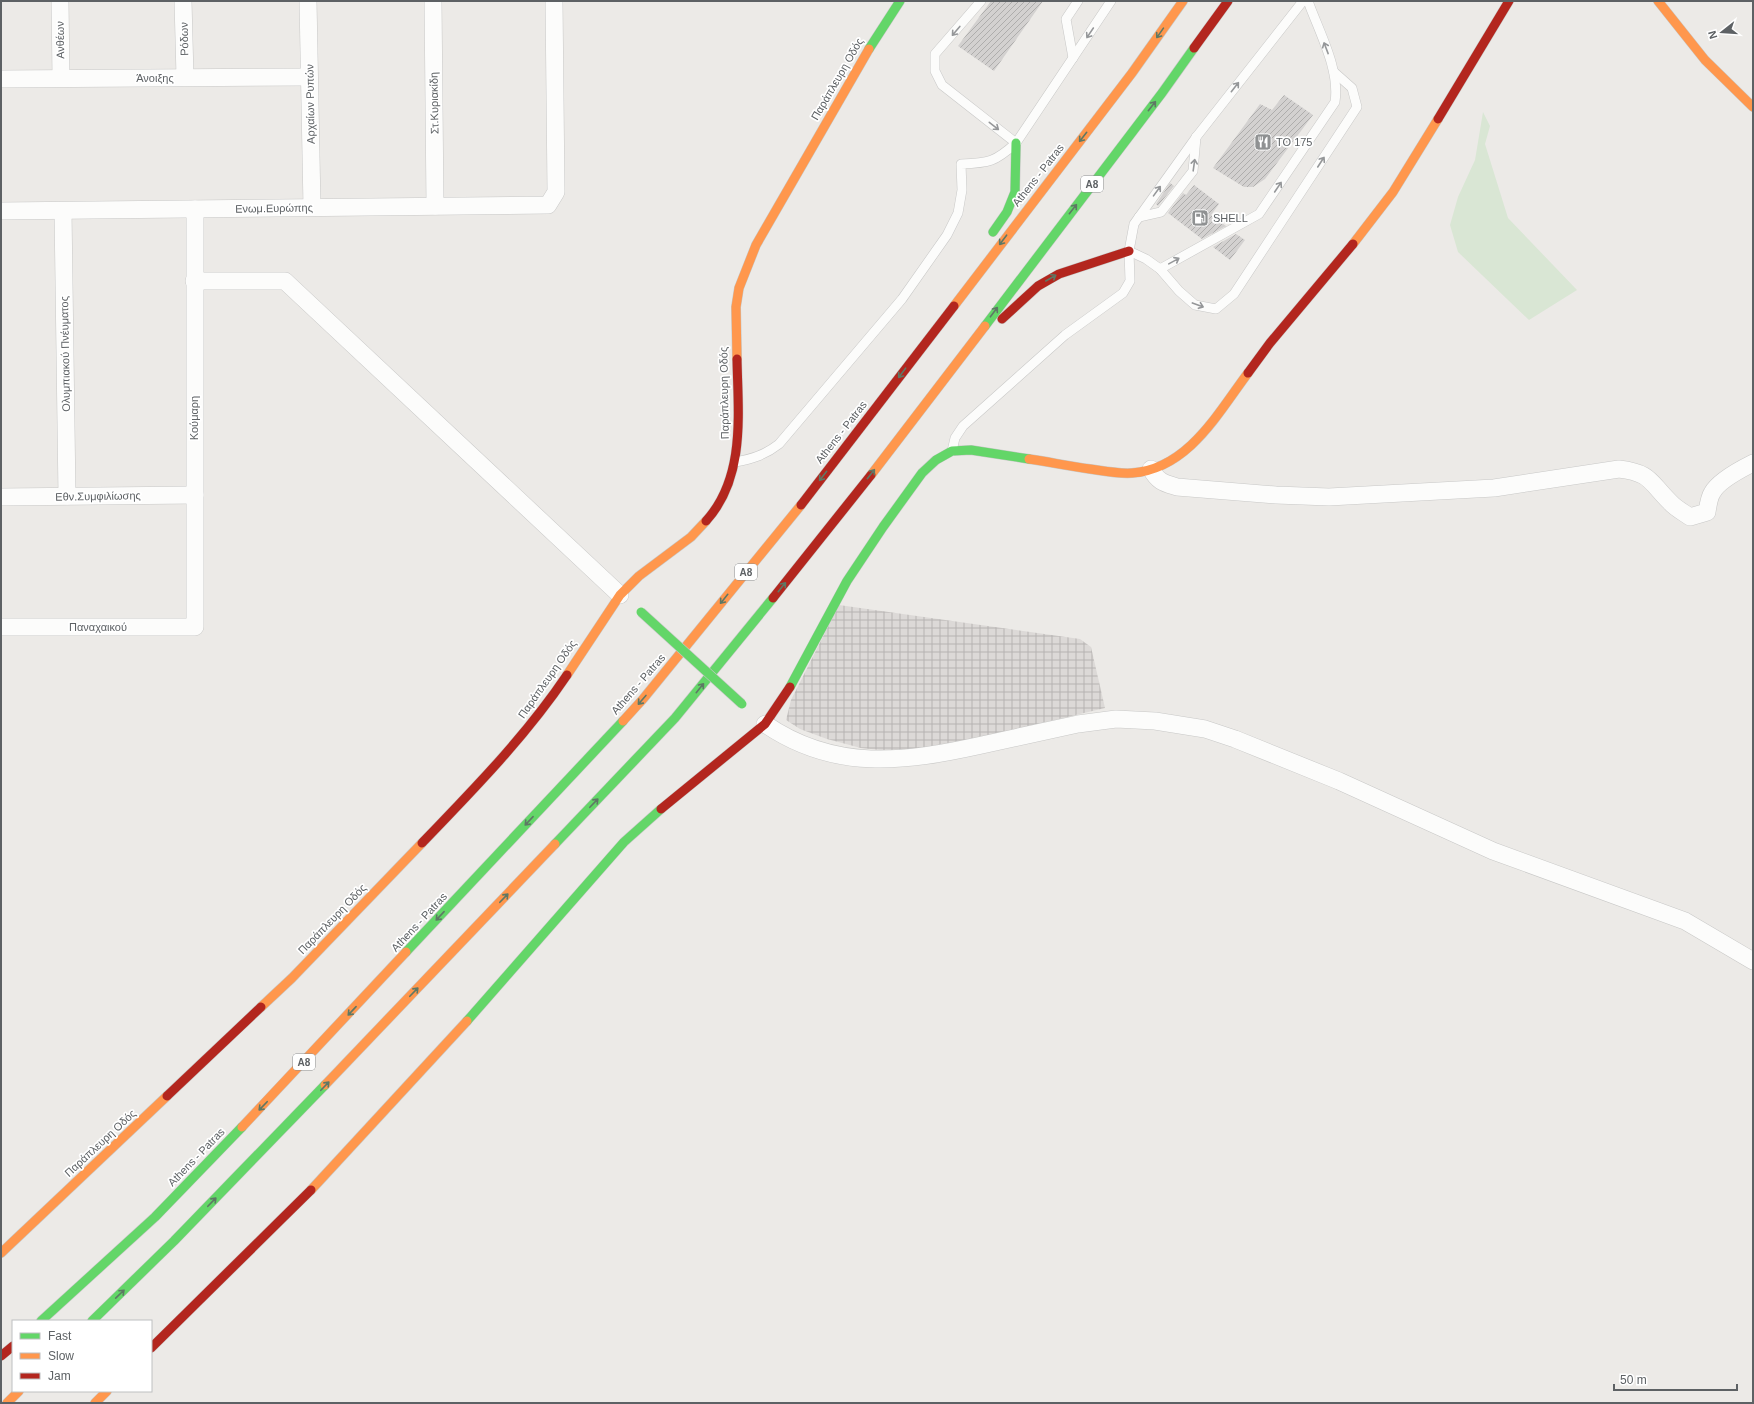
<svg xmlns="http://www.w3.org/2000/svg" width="1754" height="1404" viewBox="0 0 1754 1404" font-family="Arial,sans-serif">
  <defs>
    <pattern id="industrial-grid" width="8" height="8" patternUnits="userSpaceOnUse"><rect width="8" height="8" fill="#dcd9d7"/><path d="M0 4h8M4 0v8" fill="none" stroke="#b6b3b2"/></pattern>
    <pattern id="building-hatch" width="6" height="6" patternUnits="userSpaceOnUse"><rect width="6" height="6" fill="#d3d1d0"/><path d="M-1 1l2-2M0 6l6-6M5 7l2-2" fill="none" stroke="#aeadac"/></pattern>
  </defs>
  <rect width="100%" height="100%" fill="#eceae7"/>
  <path fill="url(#industrial-grid)" d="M839 605 1080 639 1091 647 1105 708 937 748 889 751 861 748 827 739 800 729 786 720 791 700Z"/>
  <path fill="#d9e6d4" d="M1483 112 1490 126 1485 144 1508 218 1577 290 1529 320 1458 252 1450 225 1458 197 1475 160Z"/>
  <g fill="url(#building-hatch)">
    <path d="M991 1H1043L994 71 958 46Z"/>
    <path d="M1284 95 1313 115 1265 179 1253 187H1244L1213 168 1260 104 1272 110Z"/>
    <path d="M1170 183 1174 186 1158 206 1156 204Z"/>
    <path d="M1194 185 1219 204 1211 215 1226 226 1202 239 1168 213 1183 193 1186 195Z"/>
    <path d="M1236 234 1245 240 1230 260 1213 247Z"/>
  </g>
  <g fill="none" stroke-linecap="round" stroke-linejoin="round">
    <g stroke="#c8c8c7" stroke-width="10">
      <g id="lane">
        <path d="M981 1 935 54V71L942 85 1016 143"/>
        <path d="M1073 58 1066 19 1078 1"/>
        <path d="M1139 217 1161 212 1193 171 1196 137"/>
        <path d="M1129 251 1146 259 1160 269 1259 214 1335 102C1340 69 1319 32 1308 1"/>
        <path d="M1160 269 1179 291 1195 305 1216 309 1234 294 1357 107 1352 88 1334 72"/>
        <path d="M952 451 955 438 963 426 1065 335 1123 293 1130 281 1129 251 1134 224 1197 136 1303 1"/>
        <path d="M735 462C752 459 765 455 779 444L902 299 947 235 958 213 962 190 961 164C989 163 995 162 1016 143L1111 1"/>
      </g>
    </g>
    <g stroke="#c8c8c7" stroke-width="18">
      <g id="street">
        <path d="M60 1 61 78"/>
        <path d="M183 1 185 77"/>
        <path d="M308 1 312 207"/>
        <path d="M433 1 435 206"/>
        <path d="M1 79 309 77"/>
        <path d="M1 211 548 205 556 192 554 1"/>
        <path d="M63 211 67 496"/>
        <path d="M194 281H285L620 595"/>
        <path d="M1151 469C1158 482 1164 483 1177 487L1276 495 1329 497 1494 488 1619 469C1651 473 1649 481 1670 502 1675 508 1683 512 1690 517L1707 512C1708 506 1709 498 1712 493 1718 481 1741 469 1753 463"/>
        <path d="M1 497 195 495"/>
        <path d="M1 627H195V209"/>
        <path d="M765 724C835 772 905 762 982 745 1014 738 1046 731 1078 724L1116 719 1155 721 1205 729 1235 739 1339 781 1493 851 1685 921 1753 961"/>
      </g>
    </g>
    <g stroke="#c6c7c6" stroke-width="10">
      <g id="fast">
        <path d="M869 49 900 1"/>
        <path d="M993 232 1007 212 1015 192 1016 143"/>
        <path d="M985 326 1162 93 1194 48"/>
        <path d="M790 687 847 581 883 527 922 473 936 460 952 451 971 450 1029 459"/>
        <path d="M555 844 675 718 773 598"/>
        <path d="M406 952 623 721"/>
        <path d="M467 1021 624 842 661 809"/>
        <path d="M41 1321 155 1217 242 1127"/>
        <path d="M92 1321 174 1241 325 1085"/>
      </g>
    </g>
    <g stroke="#c6c7c6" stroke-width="10">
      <g id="slow">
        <path d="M1658 1 1705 60 1753 107"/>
        <path d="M1353 244 1393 192 1438 119"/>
        <path d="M954 306 1132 73 1183 1"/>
        <path d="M737 359 736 307 739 288 756 245 869 49"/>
        <path d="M1029 459C1049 462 1069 466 1090 469 1104 471 1118 474 1132 473 1188 469 1218 413 1248 373"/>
        <path d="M871 475 985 326"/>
        <path d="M567 675 620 595 639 576 691 537 706 521"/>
        <path d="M623 721 643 699 801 505"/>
        <path d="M261 1007 292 978 422 843"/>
        <path d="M325 1085 555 844"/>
        <path d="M242 1127 406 952"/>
        <path d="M311 1190 467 1021"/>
        <path d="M1 1253 167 1096"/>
        <path d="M7 1403 19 1391"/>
        <path d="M95 1403 107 1391"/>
      </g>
    </g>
    <g stroke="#c6c7c6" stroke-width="10">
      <g id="jam">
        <path d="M1194 48 1228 1"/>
        <path d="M1438 119 1509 1"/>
        <path d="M1002 319 1038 286 1059 274 1129 251"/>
        <path d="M1248 373 1270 343 1353 244"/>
        <path d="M801 505 954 306"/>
        <path d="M706 521C746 477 738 413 737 359"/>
        <path d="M773 598 871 475"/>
        <path d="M661 809 765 724 790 687"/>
        <path d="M422 843C473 790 526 736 567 675"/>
        <path d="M167 1096 261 1007"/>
        <path d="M151 1348 311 1190"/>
        <path d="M1 1356 13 1346"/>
      </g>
    </g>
    <use href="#lane" stroke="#fcfcfb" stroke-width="9"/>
    <use href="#street" stroke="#fcfcfb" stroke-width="17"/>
    <use href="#fast" stroke="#63d668" stroke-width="9"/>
    <use href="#slow" stroke="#ff974d" stroke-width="9"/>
    <use href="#jam" stroke="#b3261e" stroke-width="9"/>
    <g stroke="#c6c7c6" stroke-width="10" stroke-linecap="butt">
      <path id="fast-bridge" d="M641 612 742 704"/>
    </g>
    <use href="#fast-bridge" stroke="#63d668" stroke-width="9"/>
  </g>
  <defs><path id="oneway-shaft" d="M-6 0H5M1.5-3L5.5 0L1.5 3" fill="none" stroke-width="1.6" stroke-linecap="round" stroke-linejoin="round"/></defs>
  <g stroke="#959799">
    <use href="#oneway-shaft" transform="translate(956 31) rotate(130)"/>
    <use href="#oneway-shaft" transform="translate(1090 33) rotate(124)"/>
    <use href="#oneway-shaft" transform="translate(1326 48) rotate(-111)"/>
    <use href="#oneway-shaft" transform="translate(1235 87) rotate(-52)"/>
    <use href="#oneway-shaft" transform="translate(994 126) rotate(38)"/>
    <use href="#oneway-shaft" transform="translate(1321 162) rotate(-57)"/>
    <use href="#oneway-shaft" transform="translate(1194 165) rotate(-82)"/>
    <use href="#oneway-shaft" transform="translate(1278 187) rotate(-56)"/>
    <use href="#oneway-shaft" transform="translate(1157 191) rotate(-54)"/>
    <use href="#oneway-shaft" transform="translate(1174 261) rotate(-29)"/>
    <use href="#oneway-shaft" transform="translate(1198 305) rotate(20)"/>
  </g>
  <g stroke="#5e7865">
    <use href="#oneway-shaft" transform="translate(1160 33) rotate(125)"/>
    <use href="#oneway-shaft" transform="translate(1152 106) rotate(-52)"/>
    <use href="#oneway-shaft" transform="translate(1083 137) rotate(128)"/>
    <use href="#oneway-shaft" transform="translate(1073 209) rotate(-52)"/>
    <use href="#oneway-shaft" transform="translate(1003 240) rotate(127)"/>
    <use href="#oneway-shaft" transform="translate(1051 278) rotate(-30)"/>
    <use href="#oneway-shaft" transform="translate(994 312) rotate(-53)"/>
    <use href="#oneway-shaft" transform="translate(902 373) rotate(127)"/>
    <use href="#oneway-shaft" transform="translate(871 474) rotate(-52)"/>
    <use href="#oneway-shaft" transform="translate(823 476) rotate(128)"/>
    <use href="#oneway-shaft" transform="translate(782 587) rotate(-51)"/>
    <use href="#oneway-shaft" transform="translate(724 599) rotate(129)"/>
    <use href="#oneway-shaft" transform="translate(700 688) rotate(-51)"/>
    <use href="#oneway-shaft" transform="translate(642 700) rotate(131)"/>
    <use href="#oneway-shaft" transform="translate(594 803) rotate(-46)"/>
    <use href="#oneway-shaft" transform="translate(529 821) rotate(133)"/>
    <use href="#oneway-shaft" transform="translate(504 898) rotate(-46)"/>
    <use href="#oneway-shaft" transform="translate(440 916) rotate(133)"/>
    <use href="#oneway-shaft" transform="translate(414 992) rotate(-46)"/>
    <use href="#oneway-shaft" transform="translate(352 1011) rotate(133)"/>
    <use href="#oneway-shaft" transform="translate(325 1086) rotate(-46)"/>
    <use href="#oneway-shaft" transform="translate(263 1106) rotate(134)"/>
    <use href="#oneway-shaft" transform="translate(212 1202) rotate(-46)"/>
    <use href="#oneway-shaft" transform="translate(120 1294) rotate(-44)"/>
  </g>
  <defs>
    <g id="restaurant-square" transform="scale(0.9)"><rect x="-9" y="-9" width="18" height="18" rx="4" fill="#8f9192" stroke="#fff"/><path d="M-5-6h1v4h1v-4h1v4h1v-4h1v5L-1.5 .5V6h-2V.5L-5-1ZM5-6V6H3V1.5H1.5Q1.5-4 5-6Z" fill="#fff"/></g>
    <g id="fuel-square" transform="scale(0.9)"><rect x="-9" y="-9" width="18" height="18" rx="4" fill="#8f9192" stroke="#fff"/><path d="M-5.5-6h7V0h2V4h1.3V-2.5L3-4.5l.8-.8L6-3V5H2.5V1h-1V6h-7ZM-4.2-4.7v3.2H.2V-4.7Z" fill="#fff"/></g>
  </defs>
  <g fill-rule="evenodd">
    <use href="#restaurant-square" x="1263" y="142"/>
    <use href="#fuel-square" x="1200" y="218"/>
  </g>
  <g text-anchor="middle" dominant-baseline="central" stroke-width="3.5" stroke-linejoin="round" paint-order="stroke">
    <g fill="#fff" stroke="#8e9092" stroke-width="1">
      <rect x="1081" y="176" width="22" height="16" rx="3"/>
      <rect x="735" y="564" width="22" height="16" rx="3"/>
      <rect x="293" y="1054" width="22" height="16" rx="3"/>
    </g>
    <g font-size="10" font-weight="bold" fill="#5d6164">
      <text x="1092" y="184">Α8</text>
      <text x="746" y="572">Α8</text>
      <text x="304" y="1062">Α8</text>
    </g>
    <g font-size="11" fill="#5d6164" stroke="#fff">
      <text transform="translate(184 39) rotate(-91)">Ρόδων</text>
      <text transform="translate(60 40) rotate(-91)">Ανθέων</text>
      <text x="155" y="78">Άνοιξης</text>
      <text transform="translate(837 79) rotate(-60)">Παράπλευρη Οδός</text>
      <text transform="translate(434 103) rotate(-91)">Στ.Κυριακίδη</text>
      <text transform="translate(310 104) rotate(-91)">Αρχαίων Ρυπών</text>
      <text transform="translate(1038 175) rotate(-52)">Athens - Patras</text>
      <text transform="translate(274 208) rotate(-1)">Ενωμ.Ευρώπης</text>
      <text transform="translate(65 354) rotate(-91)">Ολυμπιακού Πνέυματος</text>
      <text transform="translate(724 393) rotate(-91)">Παράπλευρη Οδός</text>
      <text transform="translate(194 418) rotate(-90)">Κούμαρη</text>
      <text transform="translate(841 432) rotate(-52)">Athens - Patras</text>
      <text transform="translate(98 496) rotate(-1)">Εθν.Συμφιλίωσης</text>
      <text x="98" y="627">Παναχαικού</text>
      <text transform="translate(547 679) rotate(-55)">Παράπλευρη Οδός</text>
      <text transform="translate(638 684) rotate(-49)">Athens - Patras</text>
      <text transform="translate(332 919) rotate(-46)">Παράπλευρη Οδός</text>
      <text transform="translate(419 922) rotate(-47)">Athens - Patras</text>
      <text transform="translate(100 1143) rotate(-43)">Παράπλευρη Οδός</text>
      <text transform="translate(196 1157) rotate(-46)">Athens - Patras</text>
    </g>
    <g font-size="11" fill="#5d6164" stroke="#fff" text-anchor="start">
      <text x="1276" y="142">TO 175</text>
      <text x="1213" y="218">SHELL</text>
    </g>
  </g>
  <rect width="1754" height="1404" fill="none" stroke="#5d6164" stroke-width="4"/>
  <rect x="12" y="1320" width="140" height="72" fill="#ffffff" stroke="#bec0c1"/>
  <rect x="20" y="1333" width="20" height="6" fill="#63d668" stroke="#bec0c1"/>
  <text x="48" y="1340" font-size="12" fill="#5d6164">Fast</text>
  <rect x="20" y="1353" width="20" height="6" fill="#ff974d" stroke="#bec0c1"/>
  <text x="48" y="1360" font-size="12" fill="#5d6164">Slow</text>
  <rect x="20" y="1373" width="20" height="6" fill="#b3261e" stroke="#bec0c1"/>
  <text x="48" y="1380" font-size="12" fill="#5d6164">Jam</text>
  <g transform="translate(1722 32) rotate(253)" stroke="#ffffff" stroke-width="3" paint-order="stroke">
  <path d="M0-3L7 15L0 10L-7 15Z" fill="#5d6164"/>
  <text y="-6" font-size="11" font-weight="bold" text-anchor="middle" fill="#5d6164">N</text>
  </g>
  <path d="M1614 1384v6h123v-6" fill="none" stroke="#5d6164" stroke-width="2"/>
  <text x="1620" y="1384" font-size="12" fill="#5d6164" stroke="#ffffff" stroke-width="3" paint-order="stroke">50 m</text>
</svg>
